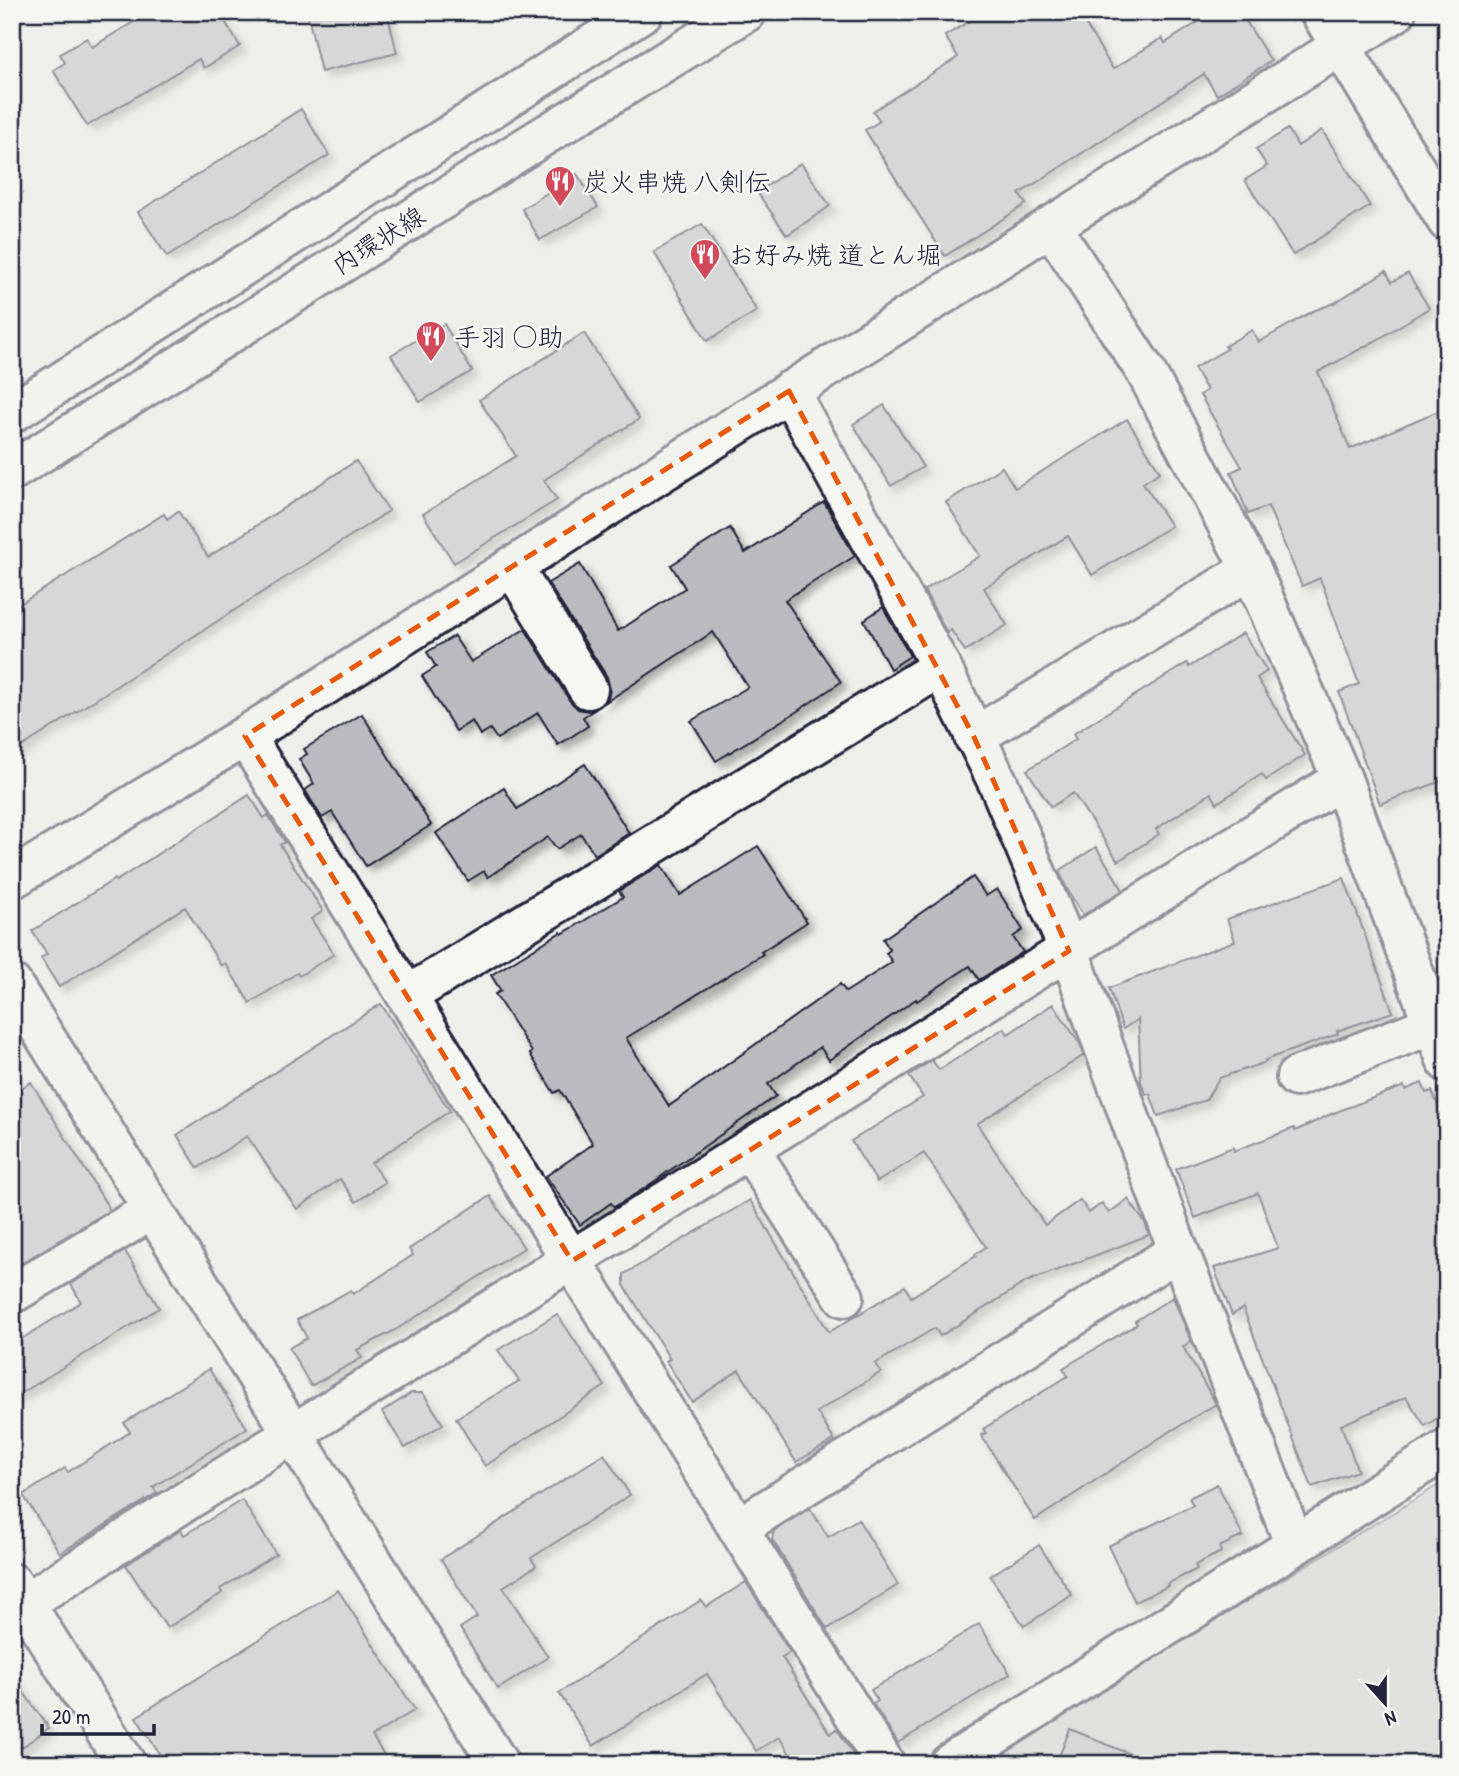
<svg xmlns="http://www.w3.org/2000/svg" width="1459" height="1776" viewBox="0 0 1459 1776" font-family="'Patrick Hand','Klee One',sans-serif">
  <defs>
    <filter id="shadow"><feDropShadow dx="6" dy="6" stdDeviation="3.5" flood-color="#0004"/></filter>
  </defs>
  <rect width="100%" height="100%" fill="#eeeeeb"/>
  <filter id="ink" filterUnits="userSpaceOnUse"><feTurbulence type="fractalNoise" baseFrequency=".0143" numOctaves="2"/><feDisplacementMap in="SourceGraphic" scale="14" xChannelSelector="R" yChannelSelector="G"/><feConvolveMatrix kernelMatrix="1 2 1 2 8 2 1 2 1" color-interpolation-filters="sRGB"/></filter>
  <g filter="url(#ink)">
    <path fill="#d0d0d1" stroke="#797986" stroke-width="2" d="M1447 1480V1764H978Z"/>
    <g fill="#bbbbbf" stroke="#22223b" stroke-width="2" filter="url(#shadow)">
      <path d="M150 12H219L240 46 204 68 199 59 87 126 53 70 65 63 60 54 87 38 92 47Z"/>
      <path d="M307 12H387L397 53 321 72Z"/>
      <path d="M985 12H1078L1113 69 1162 38 1165 43 1214 12H1240L1271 61 1217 95 1204 74 1019 194 1026 204 945 256 865 130 880 121 873 111 958 57 945 36Z"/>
      <path d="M301 109 329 155 167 257 138 212Z"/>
      <path d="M1288 129 1298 146 1322 130 1370 206 1293 255 1245 180 1267 166 1256 149Z"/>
      <path d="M801 163 830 206 787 235 757 192Z"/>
      <path d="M577 174 598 207 540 240 522 209Z"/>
      <path d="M702 224 757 311 707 341 654 252Z"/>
      <path d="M1386 271 1392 282 1408 273 1429 308 1377 340 1318 372 1350 449 1447 407V779L1380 804 1339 692 1359 684 1320 578 1302 586 1268 506 1248 514 1231 472 1242 467 1200 395 1207 390 1194 368 1227 349 1225 346 1252 330 1259 342 1313 311 1334 303Z"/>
      <path d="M444 324 472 371 420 402 391 355Z"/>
      <path d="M584 333 639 419 544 480 557 500 454 563 423 514 516 456 479 400Z"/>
      <path d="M884 405 923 467 891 486 853 424Z"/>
      <path d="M1127 419 1160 472 1143 483 1171 526 1092 575 1068 536 984 588 1007 625 965 651 951 630 947 633 924 590 980 556 946 502 1002 467 1015 488Z"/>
      <path d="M356 461 389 511 12 753V609L164 514 167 519 178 511 208 557Z"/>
      <path d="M824 502 855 556 785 600 841 682 796 712 716 761 691 721 748 687 713 632 603 704 608 699 610 689 607 677 548 583 580 564 618 631 685 588 671 565 730 528 745 553Z"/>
      <path d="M883 607 910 656 890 669 864 620Z"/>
      <path d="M525 629 570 701 578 709 588 711 596 709 583 717 588 726 558 745 538 713 497 739 490 729 480 735 472 721 456 731 422 676 436 667 427 652 454 636 471 662Z"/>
      <path d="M1243 633 1267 671 1257 678 1305 755 1266 780 1262 774 1217 803 1211 793 1156 829 1159 834 1118 861 1073 793 1051 807 1027 770 1076 739 1073 734 1187 663 1189 667Z"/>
      <path d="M362 714 431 825 366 866 332 812 322 818 305 790 314 784 299 759 307 754 304 749Z"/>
      <path d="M585 764 629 833 595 855 581 834 557 849 548 837 488 877 484 871 468 881 436 833 504 788 517 809Z"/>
      <path d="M249 795 264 818 268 815 285 842 280 845 323 911 311 919 334 954 299 976 297 973 250 1003 225 963 221 966 185 907 59 987 41 958 47 954 32 931 115 879 116 881Z"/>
      <path d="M758 846 807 922 761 952 763 954 626 1038 669 1106 840 984 846 992 892 962 886 953 890 950 883 939 973 877 986 896 997 889 1023 930 1013 937 1023 952 979 980 970 966 917 1001 916 999 829 1060 820 1047 768 1084 776 1096 642 1190 614 1207 611 1203 580 1225 546 1176 593 1144 560 1090 554 1093 530 1054 532 1052 495 994 501 991 491 975 561 932 562 934 623 897 619 891 661 865 680 895Z"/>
      <path d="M1096 847 1123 890 1083 915 1068 891 1059 871Z"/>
      <path d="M1344 878 1393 1012 1337 1031 1338 1034 1265 1060 1266 1062 1219 1078 1206 1100 1158 1116 1150 1094H1146L1141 1082 1138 1019 1123 1029 1109 988 1235 941 1227 919Z"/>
      <path d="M381 1004 450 1111 371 1163 385 1182 356 1202 340 1179 297 1209 247 1136 198 1168 177 1135Z"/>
      <path d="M1053 1004 1080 1044 1084 1055 977 1124 1045 1225 1080 1200 1089 1213 1102 1203 1109 1213 1128 1199 1145 1223 1149 1235 1026 1282 940 1336 935 1328 875 1364 881 1372 817 1412 834 1440 796 1462 739 1370 692 1402 666 1361 670 1359 624 1285V1274L750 1200 829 1332 905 1286 911 1297 976 1256 975 1254 986 1247 924 1153 877 1182 851 1141 923 1097 909 1076 932 1060 939 1070 1004 1028 1008 1034Z"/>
      <path d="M31 1082 110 1210 18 1265 12 1256V1094Z"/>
      <path d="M1422 1083 1426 1093 1432 1091 1447 1127V1412L1425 1426 1406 1397 1341 1425 1358 1471 1312 1487 1243 1308 1232 1315 1214 1268 1278 1248 1258 1193 1195 1218 1176 1169 1233 1147 1234 1151 1294 1128 1295 1131 1331 1114 1404 1086 1405 1090Z"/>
      <path d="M490 1196 524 1248 397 1329 357 1350 362 1358 311 1386 289 1348 307 1338 297 1320 351 1290 353 1294 413 1255 409 1249Z"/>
      <path d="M125 1251 159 1308 12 1399V1345L81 1302 71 1284Z"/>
      <path d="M1173 1297 1191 1341 1183 1347 1216 1404 1161 1437 1035 1520 981 1435 986 1433 983 1429 1068 1376 1063 1368 1137 1324 1135 1321Z"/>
      <path d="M557 1314 605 1386 485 1466 456 1418 519 1381 498 1350Z"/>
      <path d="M209 1369 247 1428 153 1487 157 1493 60 1553 23 1495 65 1468 68 1472 130 1432 124 1423Z"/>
      <path d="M411 1393H423L443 1424 405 1448 382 1412Z"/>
      <path d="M604 1454 630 1495 531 1558 536 1566 503 1587 548 1657 498 1689 460 1628 477 1617 441 1559Z"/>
      <path d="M1217 1484 1243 1536 1219 1547 1221 1552 1195 1565 1197 1569 1167 1584 1168 1586 1135 1602 1108 1546 1193 1505 1189 1498Z"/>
      <path d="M242 1500 276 1554 220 1589 222 1593 167 1628 126 1565 181 1530 184 1535Z"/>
      <path d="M810 1508 828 1537 858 1519 898 1585 827 1629 772 1539 774 1531Z"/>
      <path d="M1039 1545 1072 1595 1024 1626 990 1576Z"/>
      <path d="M746 1582 790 1652 782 1657 830 1734 837 1729 859 1764H788L794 1760 779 1737 756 1751 707 1674 593 1746 559 1693 701 1600 706 1607Z"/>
      <path d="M338 1590 415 1710 372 1736 390 1764H166L136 1717Z"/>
      <path d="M979 1624 1010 1674 898 1743 873 1704 878 1701 871 1690Z"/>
      <path d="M12 1676 49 1728 12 1754Z"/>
      <path d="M1070 1729 1151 1763V1764H1056Z"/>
    </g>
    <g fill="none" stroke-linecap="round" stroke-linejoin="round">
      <g stroke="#22223b" stroke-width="44">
        <g id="street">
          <path d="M1051 226 1146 372 1251 569 1342 779 1447 1062"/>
          <path d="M789 391 941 667 999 785 1069 951 1173 1236 1295 1545"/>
          <path d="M512 566 588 689"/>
          <path d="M245 736 885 1764"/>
          <path d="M974 737 1251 569"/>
          <path d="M12 879 245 736 1051 226 1396 12"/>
          <path d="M407 996 941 667"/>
          <path d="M1296 1077 1447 1019"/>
          <path d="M750 1150 844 1297"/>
          <path d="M12 1288 15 1292 152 1210"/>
          <path d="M738 1528 1178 1251"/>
          <path d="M12 1583 126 1764"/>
          <path d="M12 1611 294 1433 1342 779"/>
          <path d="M949 1764 1447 1449"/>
        </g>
      </g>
      <g stroke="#22223b" stroke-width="44">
        <g id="secondary">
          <path d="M1320 12 1447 221"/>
          <path d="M12 413 643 12"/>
          <path d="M12 471 537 140 746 12"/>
          <path d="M12 984 499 1764"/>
        </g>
      </g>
      <use href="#street" stroke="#f6f6f2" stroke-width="38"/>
      <use href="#secondary" stroke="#f6f6f2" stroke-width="38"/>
    </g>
  </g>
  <path d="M0 0H1459V1776H0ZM789 391 974 737 1069 951 572 1261 245 736Z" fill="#eeeeeb" fill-opacity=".55" fill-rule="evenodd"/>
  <path fill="none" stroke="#e8590c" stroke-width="5" stroke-dasharray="14 9" stroke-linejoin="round" d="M789 391 974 737 1069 951 572 1261 245 736Z"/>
  <defs>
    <g id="restaurant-pin" transform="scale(1.575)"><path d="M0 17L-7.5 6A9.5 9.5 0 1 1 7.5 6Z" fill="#d1495b" stroke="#f6f6f2"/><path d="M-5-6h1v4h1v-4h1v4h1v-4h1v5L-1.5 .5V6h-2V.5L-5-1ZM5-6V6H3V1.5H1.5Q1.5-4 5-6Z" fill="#fff"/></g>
  </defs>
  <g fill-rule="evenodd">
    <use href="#restaurant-pin" x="560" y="181"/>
    <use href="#restaurant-pin" x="705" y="254"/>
    <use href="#restaurant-pin" x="431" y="336"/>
  </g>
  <g text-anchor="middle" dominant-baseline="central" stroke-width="5" stroke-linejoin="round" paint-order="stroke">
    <g font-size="26" fill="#22223b" stroke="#f6f6f2" text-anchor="start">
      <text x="583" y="181">炭火串焼 八剣伝</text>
      <text x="728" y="254">お好み焼 道とん堀</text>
      <text x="454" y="336">手羽 ○助</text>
    </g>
    <g font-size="26" fill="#22223b" stroke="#f6f6f2">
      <text transform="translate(378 240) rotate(-32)">内環状線</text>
    </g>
  </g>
  <rect width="1459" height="1776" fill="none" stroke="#f6f6f2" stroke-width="42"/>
  <rect x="21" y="21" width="1417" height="1734" fill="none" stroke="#22223b" stroke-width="2.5" filter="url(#ink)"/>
  <g transform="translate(1385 1703) rotate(159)" stroke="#f6f6f2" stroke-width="5" paint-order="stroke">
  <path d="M0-5L12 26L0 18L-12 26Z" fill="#22223b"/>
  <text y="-10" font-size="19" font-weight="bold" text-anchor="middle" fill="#22223b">N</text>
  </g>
  <path d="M42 1724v10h112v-10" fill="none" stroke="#22223b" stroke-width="3.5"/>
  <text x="52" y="1724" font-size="21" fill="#22223b" stroke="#f6f6f2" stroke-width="5" paint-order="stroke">20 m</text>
</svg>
